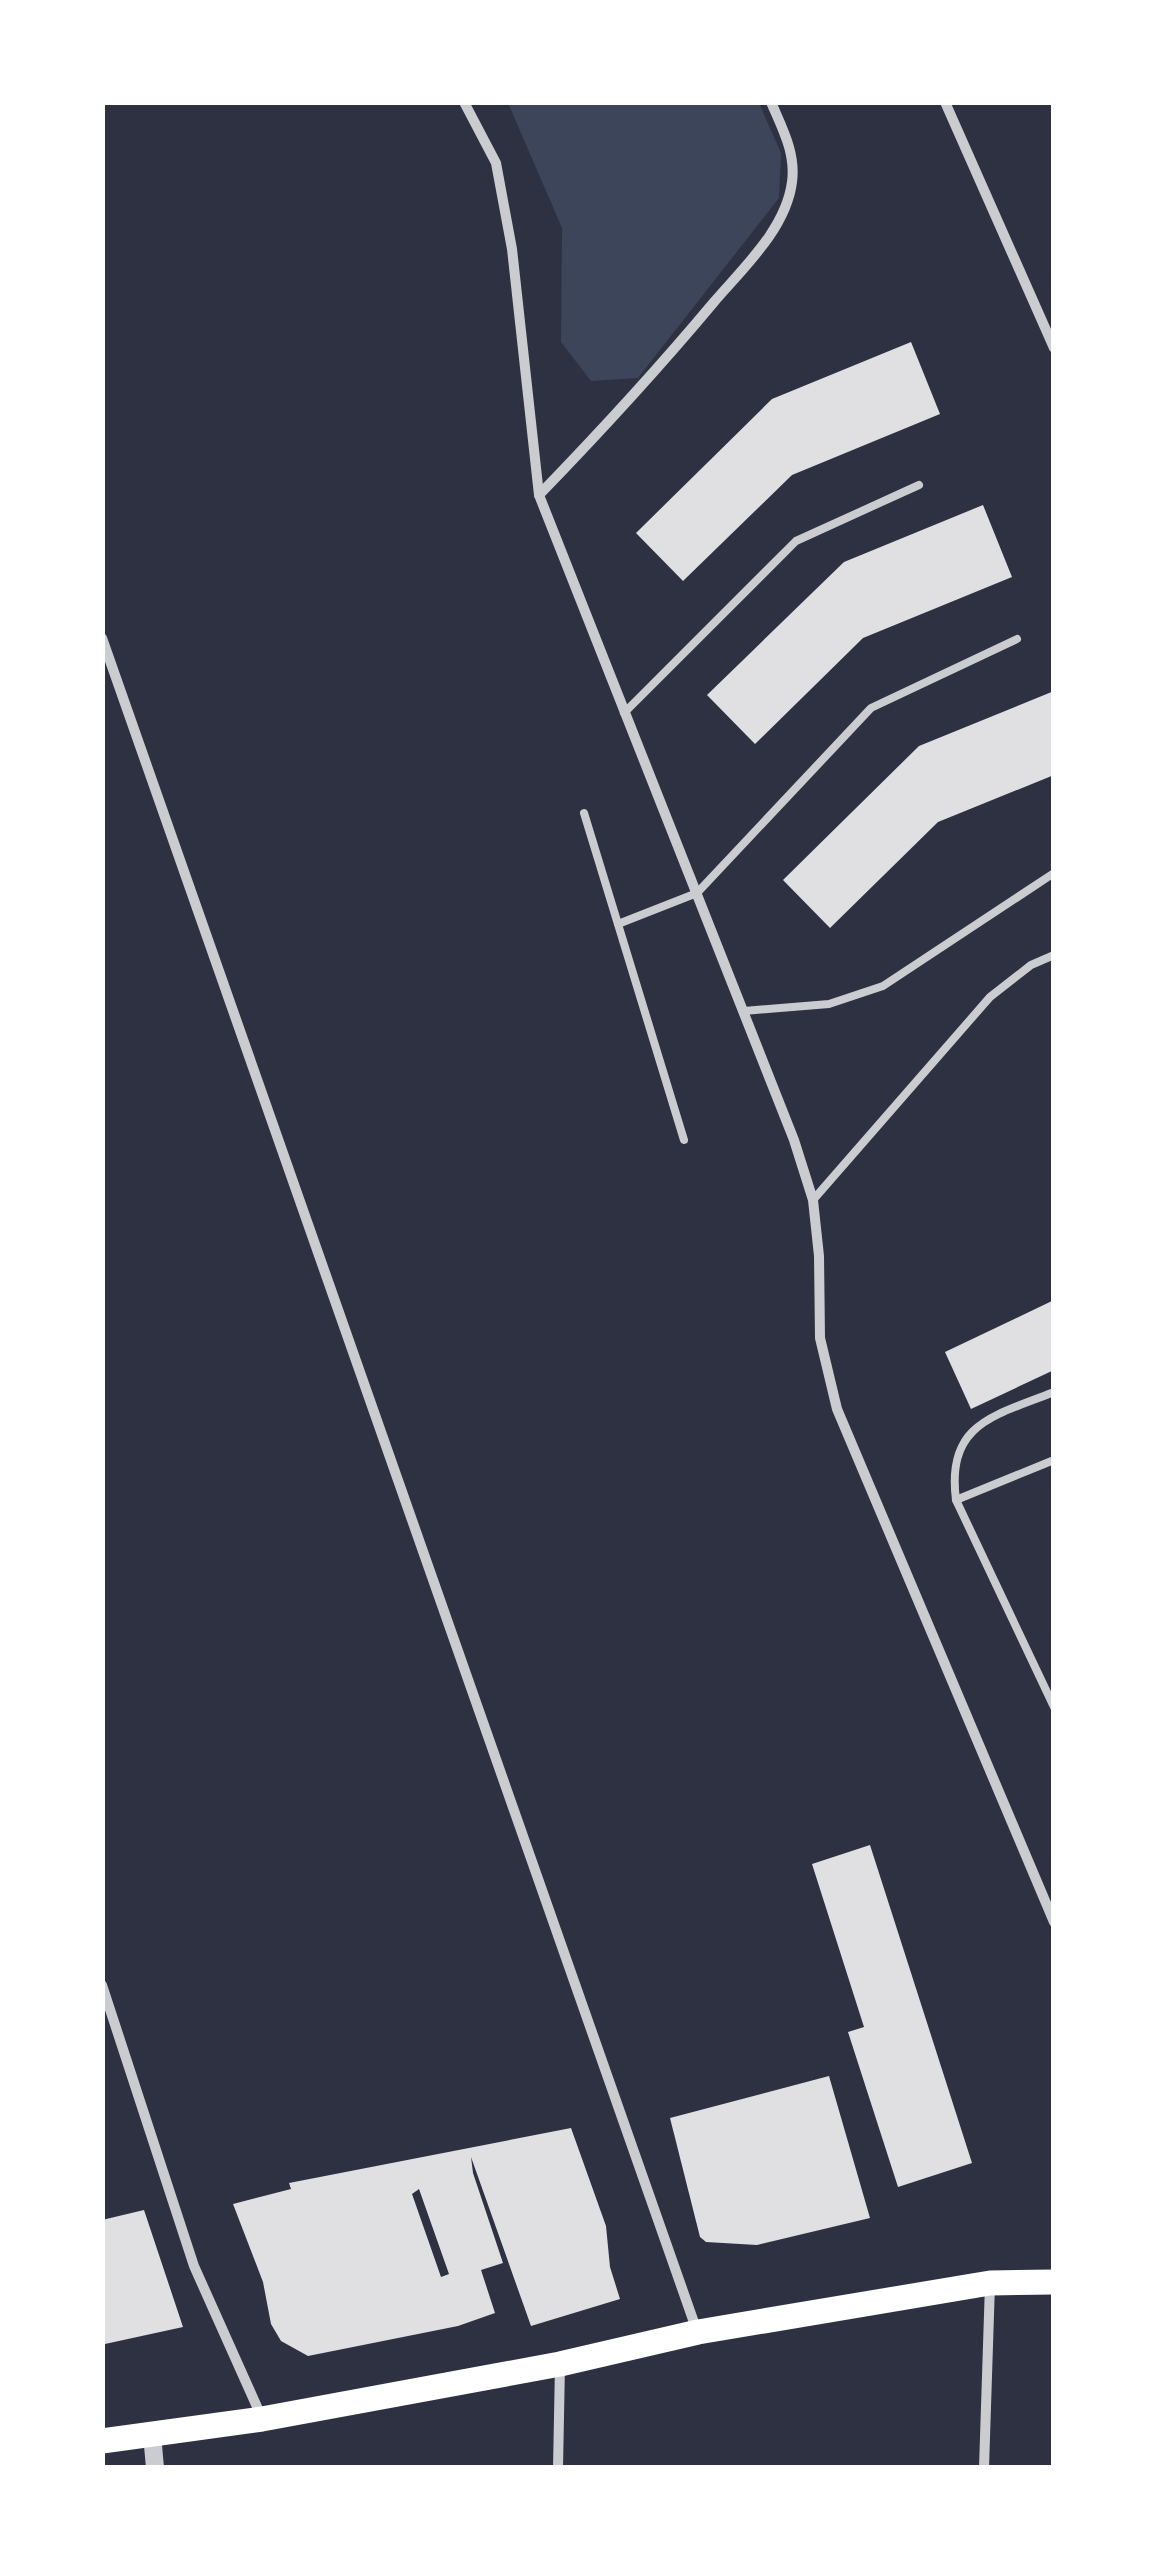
<svg xmlns="http://www.w3.org/2000/svg" width="1156" height="2570" viewBox="0 0 1156 2570" font-family="'Open Sans',sans-serif">
  <rect width="100%" height="100%" fill="#2d3142"/>
  <path fill="#3c4559" d="M508 103H759L781 153 779 198 638 378 591 381 561 342 562 228Z"/>
  <g fill="#e0e0e3" fill-rule="evenodd">
    <path d="M911 342 940 414 792 475 683 581 636 533 772 399Z"/>
    <path d="M983 505 1012 577 863 638 755 744 707 695 844 562Z"/>
    <path d="M1054 691V775L938 822 830 928 783 880 919 746Z"/>
    <path d="M1054 1300V1370L971 1409 945 1352Z"/>
    <path d="M870 1845 972 2163 898 2187 848 2032 864 2027 812 1864Z"/>
    <path d="M829 2076 870 2218 757 2245 706 2242 700 2237 670 2118Z"/>
    <path d="M571 2128 606 2226 610 2267 620 2299 531 2326 471 2157 473 2173 503 2263 481 2270 495 2313 458 2326 308 2356 281 2341 271 2324 263 2282 233 2204 291 2189 289 2183ZM419 2189 449 2274 441 2277 412 2194Z"/>
    <path d="M144 2210 183 2327 105 2344 102 2341V2220Z"/>
  </g>
  <g fill="none" stroke-linecap="round" stroke-linejoin="round">
    <g stroke="#caccd0" stroke-width="8">
      <path d="M624 713 796 541 919 485"/>
      <path d="M584 813 684 1140"/>
      <path d="M618 924 697 893 871 708 1017 639"/>
      <path d="M744 1011 829 1004 883 986 1054 873"/>
      <path d="M813 1200 990 997 1031 965 1054 955"/>
      <path d="M1054 1392C994 1416 946 1423 956 1500L1054 1707"/>
      <path d="M956 1500 1054 1460"/>
    </g>
    <g stroke="#caccd0" stroke-width="10">
      <path d="M464 102 496 163 512 249 539 495 794 1140 813 1200 819 1256 820 1338 837 1409 1054 1922"/>
      <path d="M945 102 1054 348"/>
      <path d="M539 495C600 432 658 369 714 302 743 268 786 229 792 182 796 153 782 128 771 102"/>
      <path d="M102 638 697 2331"/>
      <path d="M102 1985 194 2266 262 2418"/>
      <path d="M558 2468 560 2365"/>
      <path d="M984 2468 990 2284"/>
    </g>
    <path stroke="#caccd0" stroke-width="18" d="M152 2434 155 2468"/>
    <path stroke="#fff" stroke-width="25" d="M102 2441 262 2419 560 2364 698 2332 990 2283 1054 2282"/>
  </g>
  <rect width="1156" height="2570" fill="none" stroke="#ffffff" stroke-width="210"/>
</svg>
